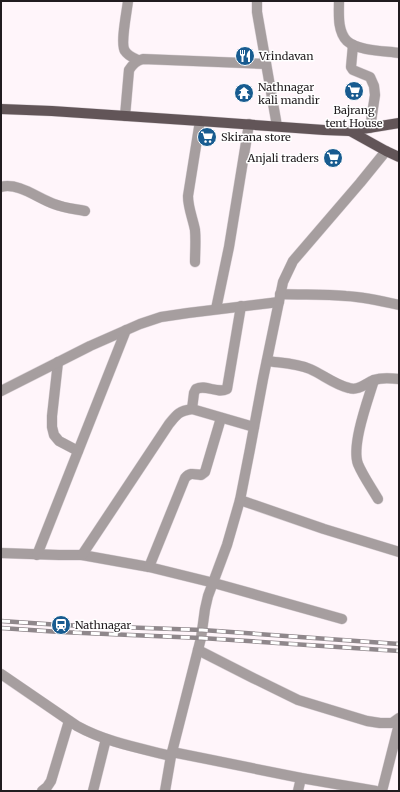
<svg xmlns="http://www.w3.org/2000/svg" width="400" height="792" viewBox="0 0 400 792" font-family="Merriweather,serif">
  <rect width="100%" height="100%" fill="#fff5fa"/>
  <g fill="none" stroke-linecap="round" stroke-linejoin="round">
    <g stroke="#dbd2d7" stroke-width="11">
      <g id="minor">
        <path d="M128 1C127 11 120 44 125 51 128 56 134 58 138 60"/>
        <path d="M257 1V12L277 126"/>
        <path d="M339 1C339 13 337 31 347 41 358 51 385 51 399 53"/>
        <path d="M353 45 351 67 353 70 370 77 374 86 375 95 370 128"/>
        <path d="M125 116 129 70C133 64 136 61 143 59L266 64"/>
        <path d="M1 187C18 182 39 199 54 204 64 208 75 209 85 211"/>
        <path d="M195 262C195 252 196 241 195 230 193 219 188 208 188 196L200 121"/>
        <path d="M280 294C302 295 324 294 346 296 364 297 382 301 399 305"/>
        <path d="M216 309 229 247 249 124"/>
        <path d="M267 361C281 363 296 363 310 369 322 374 335 385 349 388 359 391 366 383 374 380 382 377 391 378 399 379"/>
        <path d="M58 362 52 416V427L54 435 59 441 78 451"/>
        <path d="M374 380C368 400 351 445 358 464 363 476 371 487 378 499"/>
        <path d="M1 391 90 346 140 324 161 317 188 313 279 302"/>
        <path d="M192 409 194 393 196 389C206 384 217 394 227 389L241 306"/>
        <path d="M240 500 324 529 399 552"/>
        <path d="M1 553 59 555H82L149 567 214 583 342 619"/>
        <path d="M37 555 126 330"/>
        <path d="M82 555 169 424C177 414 179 411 192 409L254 427"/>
        <path d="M149 567 185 478C190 472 194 474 201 475L205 472 221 418"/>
        <path d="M198 650 253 678 298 700 367 721 380 723H392L399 718"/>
        <path d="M1 674 77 726C106 742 139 748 171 756"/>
        <path d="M172 752 301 778 376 791"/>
        <path d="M42 791 47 787 51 781 69 721"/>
        <path d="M93 791 106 739"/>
        <path d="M165 791 171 756 201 638 205 609 208 596 227 545 240 500 250 449 263 379 283 282 293 261 360 183 386 151"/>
        <path d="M298 791 301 778"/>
        <path d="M382 791 399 724"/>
      </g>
    </g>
    <g stroke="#dbd2d7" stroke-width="11">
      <g id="major">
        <path d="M1 109 52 111 200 121 324 130 350 131 399 123"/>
        <path d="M350 131 386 151 399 157"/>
      </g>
    </g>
    <use href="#minor" stroke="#a69e9f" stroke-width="10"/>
    <use href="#major" stroke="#625558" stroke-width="10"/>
    <g stroke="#8f878b" stroke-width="4.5">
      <g id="rail">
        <path d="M1 621 61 625 202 630 399 644"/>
        <path d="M1 628 60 632 201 638 399 651"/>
      </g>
    </g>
    <use href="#rail" stroke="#fff" stroke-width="3" stroke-dasharray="9" stroke-linecap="butt"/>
  </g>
  <defs>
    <g id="restaurant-disc" transform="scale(1)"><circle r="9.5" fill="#185b90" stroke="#fff"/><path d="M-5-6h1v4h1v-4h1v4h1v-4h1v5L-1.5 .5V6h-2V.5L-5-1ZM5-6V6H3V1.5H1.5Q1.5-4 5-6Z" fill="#fff"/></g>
    <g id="supermarket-disc" transform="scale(1)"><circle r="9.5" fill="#185b90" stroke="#fff"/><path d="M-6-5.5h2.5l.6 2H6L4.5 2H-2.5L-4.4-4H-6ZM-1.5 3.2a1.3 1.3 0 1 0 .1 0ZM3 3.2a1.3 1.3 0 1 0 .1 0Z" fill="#fff"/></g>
    <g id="temple-disc" transform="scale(1)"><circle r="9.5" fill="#185b90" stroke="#fff"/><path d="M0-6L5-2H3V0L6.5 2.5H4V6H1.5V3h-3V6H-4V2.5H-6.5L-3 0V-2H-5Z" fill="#fff"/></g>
    <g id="station-disc" transform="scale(1)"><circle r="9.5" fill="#185b90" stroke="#fff"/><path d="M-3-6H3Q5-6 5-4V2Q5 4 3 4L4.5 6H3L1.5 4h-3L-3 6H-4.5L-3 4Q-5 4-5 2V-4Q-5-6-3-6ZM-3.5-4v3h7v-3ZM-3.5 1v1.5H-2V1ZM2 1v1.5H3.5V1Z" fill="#fff"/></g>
  </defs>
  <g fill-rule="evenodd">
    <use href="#restaurant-disc" x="245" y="56"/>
    <use href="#supermarket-disc" x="354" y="91"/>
    <use href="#temple-disc" x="244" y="93"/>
    <use href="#supermarket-disc" x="207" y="137"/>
    <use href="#supermarket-disc" x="333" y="158"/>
    <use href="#station-disc" x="61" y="625"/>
  </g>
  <g text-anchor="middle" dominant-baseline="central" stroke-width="3" stroke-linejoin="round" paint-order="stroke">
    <g font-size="11" fill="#211c1f" stroke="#fff" text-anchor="start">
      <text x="259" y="56">Vrindavan</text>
      <text x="258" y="87">Nathnagar<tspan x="258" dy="13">kali mandir</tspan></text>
      <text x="354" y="110" text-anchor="middle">Bajrang<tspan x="354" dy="13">tent House</tspan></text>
      <text x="221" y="137">Skirana store</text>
      <text x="319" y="158" text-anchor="end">Anjali traders</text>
      <text x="75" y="625">Nathnagar</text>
    </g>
  </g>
  <rect width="400" height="792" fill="none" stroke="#211c1f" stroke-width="4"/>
</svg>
